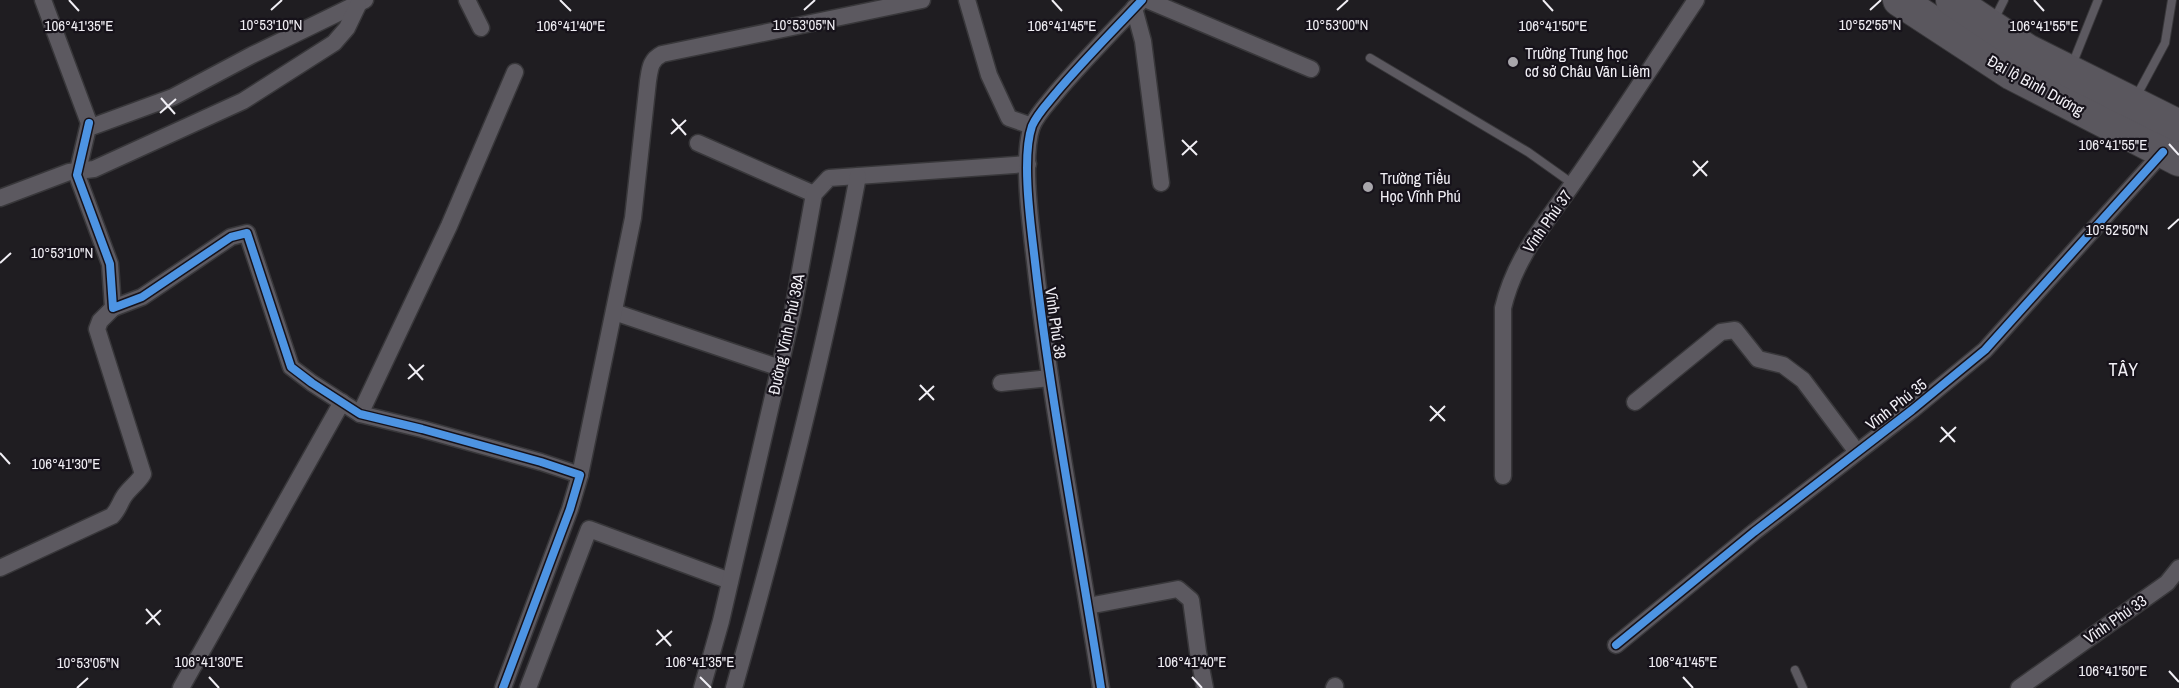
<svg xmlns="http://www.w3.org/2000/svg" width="2179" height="688" viewBox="0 0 2179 688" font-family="'Archivo Narrow',sans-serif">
  <rect width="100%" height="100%" fill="#1f1d21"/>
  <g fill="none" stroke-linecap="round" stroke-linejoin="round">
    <g stroke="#38373a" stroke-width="10">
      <g id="lane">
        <path d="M1994 20 2004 0"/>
        <path d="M1370 58 1528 152 1573 184"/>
        <path d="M2072 65 2098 0"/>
        <path d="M2136 97 2165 43 2172 0"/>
        <path d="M1795 670 1803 688"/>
      </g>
    </g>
    <g stroke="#38373a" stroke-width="19">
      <g id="street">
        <path d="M43 0 89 123 94 126 173 97 252 55 365 0"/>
        <path d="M467 0 481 28"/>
        <path d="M967 0 989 75 1009 118 1032 126"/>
        <path d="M1147 0 1311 69"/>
        <path d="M1134 8 1143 41 1161 183"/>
        <path d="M89 123 77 175 110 264 113 308 142 297 231 237 247 233 291 367 312 383 360 414 422 429 541 462 580 475 570 509 503 688"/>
        <path d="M698 143 814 194"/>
        <path d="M0 198 69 172 94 169 243 101 334 43 347 28 358 5"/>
        <path d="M614 312 780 368"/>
        <path d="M1001 383 1050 378"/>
        <path d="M1635 402 1721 332 1735 330 1758 359 1783 365 1803 380 1857 452"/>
        <path d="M360 414 449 226 515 72"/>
        <path d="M580 475 633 218 648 81C650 69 650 60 662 54L922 0"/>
        <path d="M1503 476V308C1515 257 1545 224 1574 182 1616 122 1655 61 1696 0"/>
        <path d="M0 568 112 516C118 510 119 505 123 498 128 489 138 483 143 474L97 329 100 321 113 308"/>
        <path d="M1088 606 1178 589 1191 600 1198 652 1205 688"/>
        <path d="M1616 645 1754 532 1912 410 1985 350 2163 152"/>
        <path d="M181 688 342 402"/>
        <path d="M528 688 589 529 730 581"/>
        <path d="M702 688 721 621 793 310 814 194 829 178 1028 164"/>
        <path d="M734 688C782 519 826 348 858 176"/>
        <path d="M1101 688C1079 546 1051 405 1035 262 1031 227 1021 158 1032 126 1037 114 1048 103 1056 93 1083 61 1113 31 1142 0"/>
        <path d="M1334 688 1335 686"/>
        <path d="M2019 688 2167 583 2179 568"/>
      </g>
    </g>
    <g stroke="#38373a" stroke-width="34">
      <g id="highway">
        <path d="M1899 0 2012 74 2179 160"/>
        <path d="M1952 0 2027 50 2179 126"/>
      </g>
    </g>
    <use href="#lane" stroke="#5c5960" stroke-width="8"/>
    <use href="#street" stroke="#5c5960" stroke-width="16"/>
    <use href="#highway" stroke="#5a575e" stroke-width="32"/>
    <g stroke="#16121a" stroke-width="11">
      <g id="cycleway">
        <path d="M89 123 77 175 110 264 113 308 142 297 231 237 247 233 291 367 312 383 360 414 422 429 541 462 580 475 570 509 503 688"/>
        <path d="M1616 645 1754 532 1912 410 1985 350 2163 152"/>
        <path d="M1101 688C1079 546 1051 405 1035 262 1031 227 1021 158 1032 126 1037 114 1048 103 1056 93 1083 61 1113 31 1142 0"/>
      </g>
    </g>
    <use href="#cycleway" stroke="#4d94e3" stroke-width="8"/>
  </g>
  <path fill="none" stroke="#f1eff5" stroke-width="2" d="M69 0 79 11M560 0 571 11M1052 0 1062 11M1543 0 1553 11M2034 0 2044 11M271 10 282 0M804 10 815 0M1337 10 1348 0M1870 10 1881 0M161 98 175 114M160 113 176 99M672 119 686 135M671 134 686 120M1182 140 1197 155M2169 144 2179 155M1182 155 1197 141M1693 161 1707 176M1693 176 1708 161M2168 229 2179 219M0 263 11 253M409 364 423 380M408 379 424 365M920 385 934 400M919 400 934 386M1430 406 1445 421M1430 421 1445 406M1941 427 1955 442M1940 442 1956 427M0 453 10 464M146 609 160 625M146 624 161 610M657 630 671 646M656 645 672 631M2169 671 2179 682M209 677 219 688M700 677 711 688M1192 677 1202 688M1683 677 1693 688M77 688 88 678"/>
  <g fill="#a8a6ab" stroke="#16121a" stroke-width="2">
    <circle cx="1513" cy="62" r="6"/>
    <circle cx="1368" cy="187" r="6"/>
  </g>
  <g text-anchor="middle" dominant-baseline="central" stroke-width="4.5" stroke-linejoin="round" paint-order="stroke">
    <g font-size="16" fill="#f1eff5" stroke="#16121a" text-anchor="start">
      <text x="1525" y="53">Trường Trung học<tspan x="1525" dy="18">cơ sở Châu Văn Liêm</tspan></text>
      <text x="1380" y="178">Trường Tiểu<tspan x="1380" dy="18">Học Vĩnh Phú</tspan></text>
    </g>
    <g font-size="16" fill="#f1eff5" stroke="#16121a">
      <text transform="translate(2036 85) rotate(29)">Đại lộ Bình Dương</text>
      <text transform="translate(1547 221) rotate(-55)">Vĩnh Phú 37</text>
      <text transform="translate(1056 323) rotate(82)">Vĩnh Phú 38</text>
      <text transform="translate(786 334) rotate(-78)">Đường Vĩnh Phú 38A</text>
      <text transform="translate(1896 404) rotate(-38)">Vĩnh Phú 35</text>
      <text transform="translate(2115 619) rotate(-35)">Vĩnh Phú 33</text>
    </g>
    <g font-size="18" letter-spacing="1.5" fill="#f1eff5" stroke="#16121a">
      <text x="2124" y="369">TÂY</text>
    </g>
  </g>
  <g font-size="15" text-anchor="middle" fill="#f1eff5" stroke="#16121a" stroke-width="4.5" stroke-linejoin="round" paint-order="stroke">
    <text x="271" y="30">10°53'10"N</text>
    <text x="804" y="30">10°53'05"N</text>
    <text x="1337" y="30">10°53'00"N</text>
    <text x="1870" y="30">10°52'55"N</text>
    <text x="79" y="31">106°41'35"E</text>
    <text x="571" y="31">106°41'40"E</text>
    <text x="1062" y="31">106°41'45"E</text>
    <text x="2044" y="31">106°41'55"E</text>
    <text x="1553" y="31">106°41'50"E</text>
    <text x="2113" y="150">106°41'55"E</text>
    <text x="2117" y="235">10°52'50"N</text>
    <text x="62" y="258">10°53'10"N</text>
    <text x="66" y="469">106°41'30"E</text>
    <text x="209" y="667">106°41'30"E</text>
    <text x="700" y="667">106°41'35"E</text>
    <text x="1192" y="667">106°41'40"E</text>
    <text x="1683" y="667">106°41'45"E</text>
    <text x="88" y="668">10°53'05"N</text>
    <text x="2113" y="676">106°41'50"E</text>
  </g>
</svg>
